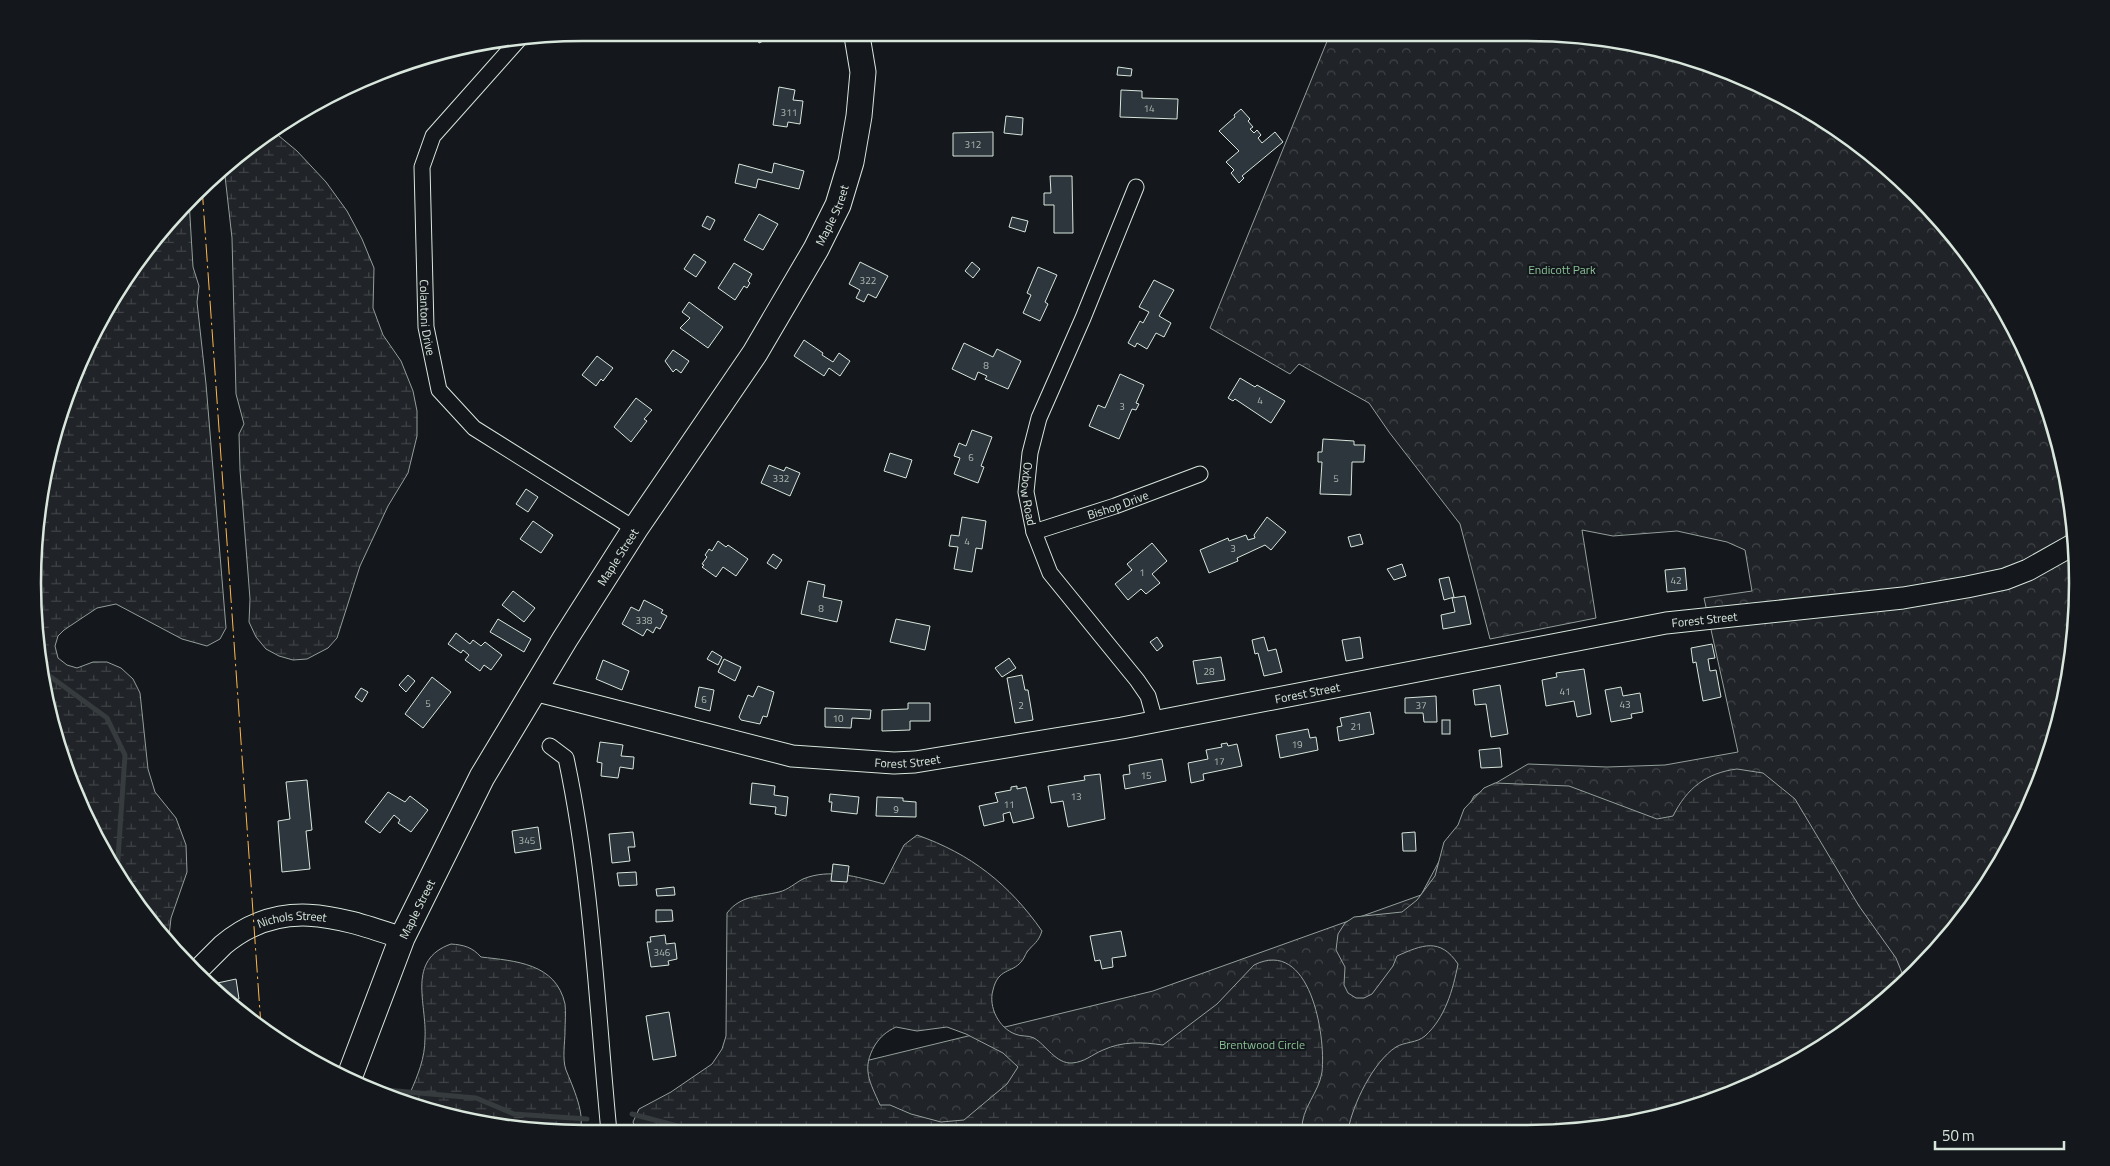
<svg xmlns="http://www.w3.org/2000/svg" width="2110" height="1166" viewBox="0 0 2110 1166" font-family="'Titillium Web',sans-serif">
  <defs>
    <pattern id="forest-crowns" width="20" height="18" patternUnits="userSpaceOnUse" patternTransform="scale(1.25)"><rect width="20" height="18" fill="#202428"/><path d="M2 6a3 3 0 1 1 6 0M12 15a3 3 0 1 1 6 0" fill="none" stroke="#404447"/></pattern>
    <pattern id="wetland-marsh" width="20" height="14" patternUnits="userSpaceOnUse" patternTransform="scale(1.25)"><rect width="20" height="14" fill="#202428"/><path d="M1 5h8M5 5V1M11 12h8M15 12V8" fill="none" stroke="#404447"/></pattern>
  </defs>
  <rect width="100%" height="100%" fill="#14181c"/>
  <path fill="url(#forest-crowns)" stroke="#939e99" d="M1330 34H1563L1704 62 1803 106 1890 169 1964 248 2021 340 2059 441 2076 547 2073 655 2048 760 2004 858 1916 972 1833 1041 1704 1104 1599 1129 731 1132 820 1072 1153 991 1421 895 1474 796 1528 764 1607 767 1665 765 1738 752 1704 598 1752 591 1745 550 1727 542 1677 531 1613 536 1582 530 1596 618 1490 639 1460 524 1389 432 1369 403 1299 364 1290 374 1210 328Z"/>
  <g fill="url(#wetland-marsh)" stroke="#939e99" fill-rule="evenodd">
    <path d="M273 131 297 151 326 182 347 211 362 239 374 268 373 308 383 335 401 361 413 391 417 411V436L408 473 388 506 360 566 337 638 328 648 307 659 293 660 279 656 266 649 256 637 249 622 250 599 240 470 239 434 244 424 236 394 232 238 224 167 248 146Z"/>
    <path d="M189 200 193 267 199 286 197 302 206 384 226 628 220 639 207 646 182 639 116 604 97 608 64 630 58 636 55 646 58 658 67 665 77 668 93 662H107L121 668 133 679 140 693 148 769 155 792 176 818 186 845 187 872 171 918 168 945 106 858 74 793 43 691 34 619 37 511 51 440 89 340 125 277Z"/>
    <path d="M1737 769 1763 773 1795 799 1859 906 1896 958 1902 973 1903 983 1833 1041 1704 1104 1599 1129 1348 1130C1353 1104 1373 1062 1396 1047 1404 1042 1417 1043 1425 1036 1445 1018 1453 990 1458 964 1440 937 1422 945 1397 956L1393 966 1372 994 1364 998H1356L1348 993 1344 985 1345 967 1336 950 1338 934 1345 923 1354 917 1402 912 1417 900 1435 876 1444 842 1458 825 1464 809 1484 788 1495 783 1569 786 1657 819 1673 816C1687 788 1706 773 1737 769Z"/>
    <path d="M917 835C971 854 1009 884 1042 931 1038 943 1034 943 1027 952 1025 955 1024 959 1021 962 1012 973 998 968 993 990 988 1007 999 1028 1015 1034 1021 1037 1029 1035 1034 1038 1046 1045 1056 1064 1072 1063 1085 1062 1091 1055 1103 1050 1123 1041 1142 1042 1163 1045L1217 1004 1254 965C1310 937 1326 1035 1322 1072 1319 1093 1301 1108 1302 1130L637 1132 633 1122 639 1109 671 1092 712 1064 722 1049 726 1036 727 913C741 895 758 897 779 892 788 890 795 883 803 879 830 868 857 877 884 884L904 845ZM896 1027 917 1031 947 1027 966 1034 1003 1053 1018 1067 1007 1084 964 1120 941 1122 911 1114 890 1105H880C870 1082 861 1069 875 1045 881 1036 886 1032 896 1027Z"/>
    <path d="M451 944C464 945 472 947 481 957 515 961 556 963 565 1004 566 1012 565 1023 565 1031 565 1042 562 1059 566 1070 572 1085 587 1117 579 1132H547L406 1104 396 1100 410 1093C418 1075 425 1058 425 1038 427 1003 406 960 451 944Z"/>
  </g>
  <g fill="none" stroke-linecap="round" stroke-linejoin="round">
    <g stroke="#363b3e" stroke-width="5">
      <path d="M40 669 107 718 125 755 117 873"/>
      <path d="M374 1089 476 1098 514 1114 587 1119"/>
      <path d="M632 1114 700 1132"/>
    </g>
  </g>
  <g fill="#2c363c" stroke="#d8e6dc">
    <path d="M756 36H774L759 43Z"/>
    <path d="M1118 67 1132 69 1131 76 1117 75Z"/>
    <path d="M779 87 795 90 793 100 803 101 800 124 788 122 787 127 773 125Z"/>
    <path d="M1121 90 1142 91V98L1178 99 1177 119 1120 117Z"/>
    <path d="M1241 109 1250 119 1248 121 1253 127 1250 129 1254 133 1257 130 1261 135 1258 138 1262 143 1275 132 1283 142 1242 176 1244 178 1239 183 1231 173 1234 170 1226 162 1239 151 1219 131 1235 117 1234 115Z"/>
    <path d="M1006 116 1023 118 1022 135 1004 133Z"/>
    <path d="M993 132V156H953V133Z"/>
    <path d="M774 163 804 171 799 189 758 179 756 188 735 183 739 164 772 173Z"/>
    <path d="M1050 176H1072L1073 233H1054V205H1044V193H1051Z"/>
    <path d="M759 214 778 224 763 250 744 240Z"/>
    <path d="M707 216 715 220 710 230 702 226Z"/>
    <path d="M1012 217 1028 221 1025 232 1009 227Z"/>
    <path d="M694 254 706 262 696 277 684 269Z"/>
    <path d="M860 262 888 276 876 298 868 294 864 302 856 298 860 290 849 284Z"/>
    <path d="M972 262 980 269 973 278 965 271Z"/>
    <path d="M734 263 752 274 748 281 750 283 747 288 744 286 735 300 718 288Z"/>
    <path d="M1038 267 1057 275 1045 302 1048 304 1040 321 1023 313 1031 295 1027 293Z"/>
    <path d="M1154 280 1174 290 1159 316 1171 323 1164 337 1156 333 1147 349 1137 343 1135 347 1128 343 1140 321 1143 323 1149 312 1139 307Z"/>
    <path d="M689 302 723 327 708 348 680 328 690 318 682 312Z"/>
    <path d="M804 340 823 353 822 355 833 362 839 353 850 361 840 376 829 368 824 376 794 356Z"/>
    <path d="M964 343 993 357 997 349 1021 361 1008 389 985 379 987 376 978 372 975 380 952 369Z"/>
    <path d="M673 350 689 361 681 373 676 369 673 372 665 361Z"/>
    <path d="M597 356 613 368 603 381 601 379 596 386 582 375Z"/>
    <path d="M1120 374 1144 385 1136 403 1139 404 1136 410 1132 409 1119 439 1089 426 1098 405 1105 408Z"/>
    <path d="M1240 378 1255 387 1257 385 1285 401 1271 423 1235 399 1233 401 1228 398Z"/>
    <path d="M636 398 652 410 644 419 647 421 631 442 614 427Z"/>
    <path d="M972 430 992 437 981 466 984 467 978 483 954 474 960 458 954 456 959 443 966 446Z"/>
    <path d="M1323 439 1354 441V445H1365L1364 462H1352L1351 495 1320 494 1322 462H1318V452H1322Z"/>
    <path d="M890 453 912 460 906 478 884 471Z"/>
    <path d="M769 465 784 471 786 467 800 473 790 496 761 483Z"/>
    <path d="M526 489 538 497 528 512 516 504Z"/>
    <path d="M962 517 986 521 982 549 976 548 972 572 954 569 958 547 949 546 951 535 959 536Z"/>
    <path d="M1267 517 1286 532 1271 550 1265 545 1237 558 1238 561 1209 573 1200 550 1228 538 1229 541 1246 535 1248 540 1255 538 1254 535Z"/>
    <path d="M533 521 553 535 541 553 520 539Z"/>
    <path d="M1360 534 1363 544 1351 547 1348 537Z"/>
    <path d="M718 541 726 547 728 545 748 559 736 576 723 567 716 577 702 567 704 565 702 564 707 557 705 555 709 549 712 551Z"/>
    <path d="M1152 543 1167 561 1152 574 1160 583 1146 594 1141 589 1128 600 1115 584 1132 570 1127 564Z"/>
    <path d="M773 554 782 560 776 569 767 563Z"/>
    <path d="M1402 564 1406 576 1394 580 1387 569Z"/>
    <path d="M1685 568 1687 590 1667 592 1665 570Z"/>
    <path d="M1449 577 1454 597 1444 600 1439 579Z"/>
    <path d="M808 581 825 585 823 597 842 601 837 622 801 614Z"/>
    <path d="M513 591 535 608 524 622 502 605Z"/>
    <path d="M1465 596 1471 624 1443 629 1441 615 1455 612 1452 598Z"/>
    <path d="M644 600 663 610 661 613 667 616 660 629 656 627 653 633 647 629 643 636 622 624 631 607 639 611Z"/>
    <path d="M498 619 531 639 524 652 490 632Z"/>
    <path d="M896 619 930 626 925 650 890 642Z"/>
    <path d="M456 633 470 644 473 640 481 646 485 642 502 655 491 670 484 665 480 671 465 660 469 655 463 650 461 653 448 644Z"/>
    <path d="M1157 637 1163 646 1157 651 1150 642Z"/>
    <path d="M1264 637 1268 651 1276 649 1282 672 1264 676 1258 653 1255 654 1252 640Z"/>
    <path d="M1360 637 1363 658 1346 661 1342 640Z"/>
    <path d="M1712 644 1715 658 1708 659 1710 671 1716 670 1721 697 1703 701 1696 662 1693 663 1691 648Z"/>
    <path d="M712 651 722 657 718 665 707 659Z"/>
    <path d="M1221 657 1225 680 1197 684 1193 661Z"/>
    <path d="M1009 658 1016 668 1002 677 995 668Z"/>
    <path d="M724 659 741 667 735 681 718 672Z"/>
    <path d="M603 660 629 671 622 690 596 679Z"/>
    <path d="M1584 669 1591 714 1577 717 1574 701 1546 706 1542 680 1557 677 1556 673Z"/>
    <path d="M408 675 415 681 406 692 399 685Z"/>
    <path d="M1022 675 1025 690H1028L1033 720 1015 723 1007 678Z"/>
    <path d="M432 677 451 692 423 728 405 714Z"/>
    <path d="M1500 685 1508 734 1491 737 1486 704 1475 705 1473 690Z"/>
    <path d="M758 686 774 692 767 717 763 716 760 724 741 720 739 717 748 695 753 697Z"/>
    <path d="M699 687 714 690 710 711 695 707Z"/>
    <path d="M1621 687 1623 696 1640 693 1643 712 1631 714 1632 718 1611 722 1605 690Z"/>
    <path d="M361 688 368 692 362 702 355 697Z"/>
    <path d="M1436 696 1437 722H1424L1423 713H1405V698Z"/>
    <path d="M908 703H930V721H910V730L882 731V710L908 709Z"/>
    <path d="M825 708 871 710 870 719 852 718 851 728 825 727Z"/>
    <path d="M1370 712 1374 734 1339 741 1337 727 1342 726 1340 718Z"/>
    <rect x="1442" y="720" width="8" height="14"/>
    <path d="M1308 729 1310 738 1316 737 1318 750 1280 758 1276 735Z"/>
    <path d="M600 742 623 745 621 756 634 757 633 769 620 767 618 778 601 776 602 763 597 762Z"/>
    <path d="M1227 743 1228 746 1237 744 1242 766 1203 774 1204 780 1191 783 1188 763 1208 759 1206 750 1222 747 1221 744Z"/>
    <path d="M1500 748 1502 767 1481 768 1479 750Z"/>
    <path d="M1162 759 1166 781 1125 789 1123 775 1130 774 1129 765Z"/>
    <path d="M1100 774 1105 819 1068 827 1063 801 1051 803 1048 786 1085 780 1084 776Z"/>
    <path d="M307 780 312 830 306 831 310 869 282 872 278 821 290 819 286 782Z"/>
    <path d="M752 783 775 786 774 795 788 797 786 816 775 814 776 807 750 804Z"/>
    <path d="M1017 786V789L1026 787 1034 818 1013 823 1010 812 1003 814 1004 821 984 826 979 806 998 802 995 793 1011 790V787Z"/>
    <path d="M388 792 405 802 410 796 428 810 411 832 398 823 400 820 394 815 380 833 365 822Z"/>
    <path d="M830 794 859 797 857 814 831 811 832 802H829Z"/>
    <path d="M877 797 903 798V801L916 802V817L876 816Z"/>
    <path d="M538 827 541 849 515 853 512 831Z"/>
    <path d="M633 832 635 847H628L630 861 612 863 609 834Z"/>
    <path d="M1415 832 1416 851H1403L1402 833Z"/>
    <path d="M833 864 849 866 847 882 831 881Z"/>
    <path d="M636 872 637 885 619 886 617 873Z"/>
    <path d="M674 887 675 895 657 896 656 889Z"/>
    <path d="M656 910H672L673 921 656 922Z"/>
    <path d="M1121 931 1126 956 1112 958 1113 967 1102 969 1100 960 1095 961 1090 936Z"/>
    <path d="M665 935 666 944 675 943 677 959 668 961 669 965 651 967 647 942H651L650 937Z"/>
    <path d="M236 979 239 999 227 1002 208 985Z"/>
    <path d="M669 1012 676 1056 653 1060 646 1016Z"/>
  </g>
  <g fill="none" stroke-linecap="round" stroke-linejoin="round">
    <g stroke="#d8e6dc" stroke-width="17">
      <g id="street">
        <path id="s1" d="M521 37 433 136 422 167 426 327 439 390 474 428 635 529"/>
        <path id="s2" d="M1136 187 1083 318 1039 418 1030 453 1026 492 1034 532 1050 573 1137 680 1148 696 1155 721"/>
        <path id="s3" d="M1034 532 1115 506 1200 474"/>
        <path d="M550 746 566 758C592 880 597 1008 609 1132"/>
      </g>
    </g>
    <g stroke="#d8e6dc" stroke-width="23">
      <g id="secondary">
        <path id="s4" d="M534 690 792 756 894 763 915 762 1122 728 1666 623 1903 598 1967 587 2005 579 2028 570 2076 543"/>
        <path id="s5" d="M196 972C205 963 214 954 223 945 281 896 339 917 402 938"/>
      </g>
    </g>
    <g stroke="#d8e6dc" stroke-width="27">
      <g id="primary">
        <path id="s6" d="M349 1078 402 938 482 777 565 639 635 529 755 353 816 249 838 205 851 162 859 116 863 72 857 36"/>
      </g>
    </g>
    <use href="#street" stroke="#14181c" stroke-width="15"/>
    <use href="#secondary" stroke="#14181c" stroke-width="21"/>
    <use href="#primary" stroke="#14181c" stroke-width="25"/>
    <path stroke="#ffb74d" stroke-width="1" stroke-dasharray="18 4 2.5 4" stroke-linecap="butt" d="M202 187 261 1026"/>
  </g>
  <g text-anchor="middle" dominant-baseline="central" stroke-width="4" stroke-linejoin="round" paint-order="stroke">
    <g font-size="10" fill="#adbab4">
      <text x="1149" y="108">14</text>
      <text x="789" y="112">311</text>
      <text x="973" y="144">312</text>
      <text x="868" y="280">322</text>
      <text x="986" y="365">8</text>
      <text x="1260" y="400">4</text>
      <text x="1122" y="406">3</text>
      <text x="971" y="457">6</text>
      <text x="781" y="478">332</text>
      <text x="1336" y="478">5</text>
      <text x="967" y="541">4</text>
      <text x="1233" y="548">3</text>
      <text x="1142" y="572">1</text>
      <text x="1676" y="580">42</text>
      <text x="821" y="608">8</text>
      <text x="644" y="620">338</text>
      <text x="1209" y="671">28</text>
      <text x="1565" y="691">41</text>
      <text x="704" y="699">6</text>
      <text x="428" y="703">5</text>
      <text x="1625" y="704">43</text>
      <text x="1021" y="705">2</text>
      <text x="1421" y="705">37</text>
      <text x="838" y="718">10</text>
      <text x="1356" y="726">21</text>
      <text x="1297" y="744">19</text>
      <text x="1219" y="761">17</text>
      <text x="1146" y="775">15</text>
      <text x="1076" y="796">13</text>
      <text x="1009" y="804">11</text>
      <text x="896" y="809">9</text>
      <text x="527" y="840">345</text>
      <text x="662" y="952">346</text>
    </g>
    <g font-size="12" fill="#d8e6dc" stroke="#14181c">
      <text stroke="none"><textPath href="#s6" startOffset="992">Maple Street</textPath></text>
      <text stroke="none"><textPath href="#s1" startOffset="316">Colantoni Drive</textPath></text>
      <text stroke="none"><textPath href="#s2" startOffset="328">Oxbow Road</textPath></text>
      <text stroke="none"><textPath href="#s3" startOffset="88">Bishop Drive</textPath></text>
      <text stroke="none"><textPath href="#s6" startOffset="588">Maple Street</textPath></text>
      <text stroke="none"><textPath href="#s4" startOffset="1192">Forest Street</textPath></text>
      <text stroke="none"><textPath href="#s4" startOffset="788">Forest Street</textPath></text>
      <text stroke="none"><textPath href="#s4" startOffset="382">Forest Street</textPath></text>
      <text stroke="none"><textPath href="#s6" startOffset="182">Maple Street</textPath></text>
      <text stroke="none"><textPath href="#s5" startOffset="114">Nichols Street</textPath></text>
    </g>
    <g font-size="12" fill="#8ac095" stroke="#14181c">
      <text x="1562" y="269">Endicott Park</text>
      <text x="1262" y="1044">Brentwood Circle</text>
    </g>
  </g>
  <path d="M0 0H2110V1166H0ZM583 41H1527A542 542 0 0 1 2069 583V583A542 542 0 0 1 1527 1125H583A542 542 0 0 1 41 583V583A542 542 0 0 1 583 41Z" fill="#14181c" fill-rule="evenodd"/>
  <path fill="none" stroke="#d8e6dc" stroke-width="2.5" d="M583 41H1527A542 542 0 0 1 2069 583V583A542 542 0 0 1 1527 1125H583A542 542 0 0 1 41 583V583A542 542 0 0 1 583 41Z"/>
  <path d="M1935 1141v8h129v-8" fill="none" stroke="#d8e6dc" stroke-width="2.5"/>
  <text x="1942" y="1141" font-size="15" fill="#d8e6dc" stroke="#14181c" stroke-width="4" paint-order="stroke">50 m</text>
</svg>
